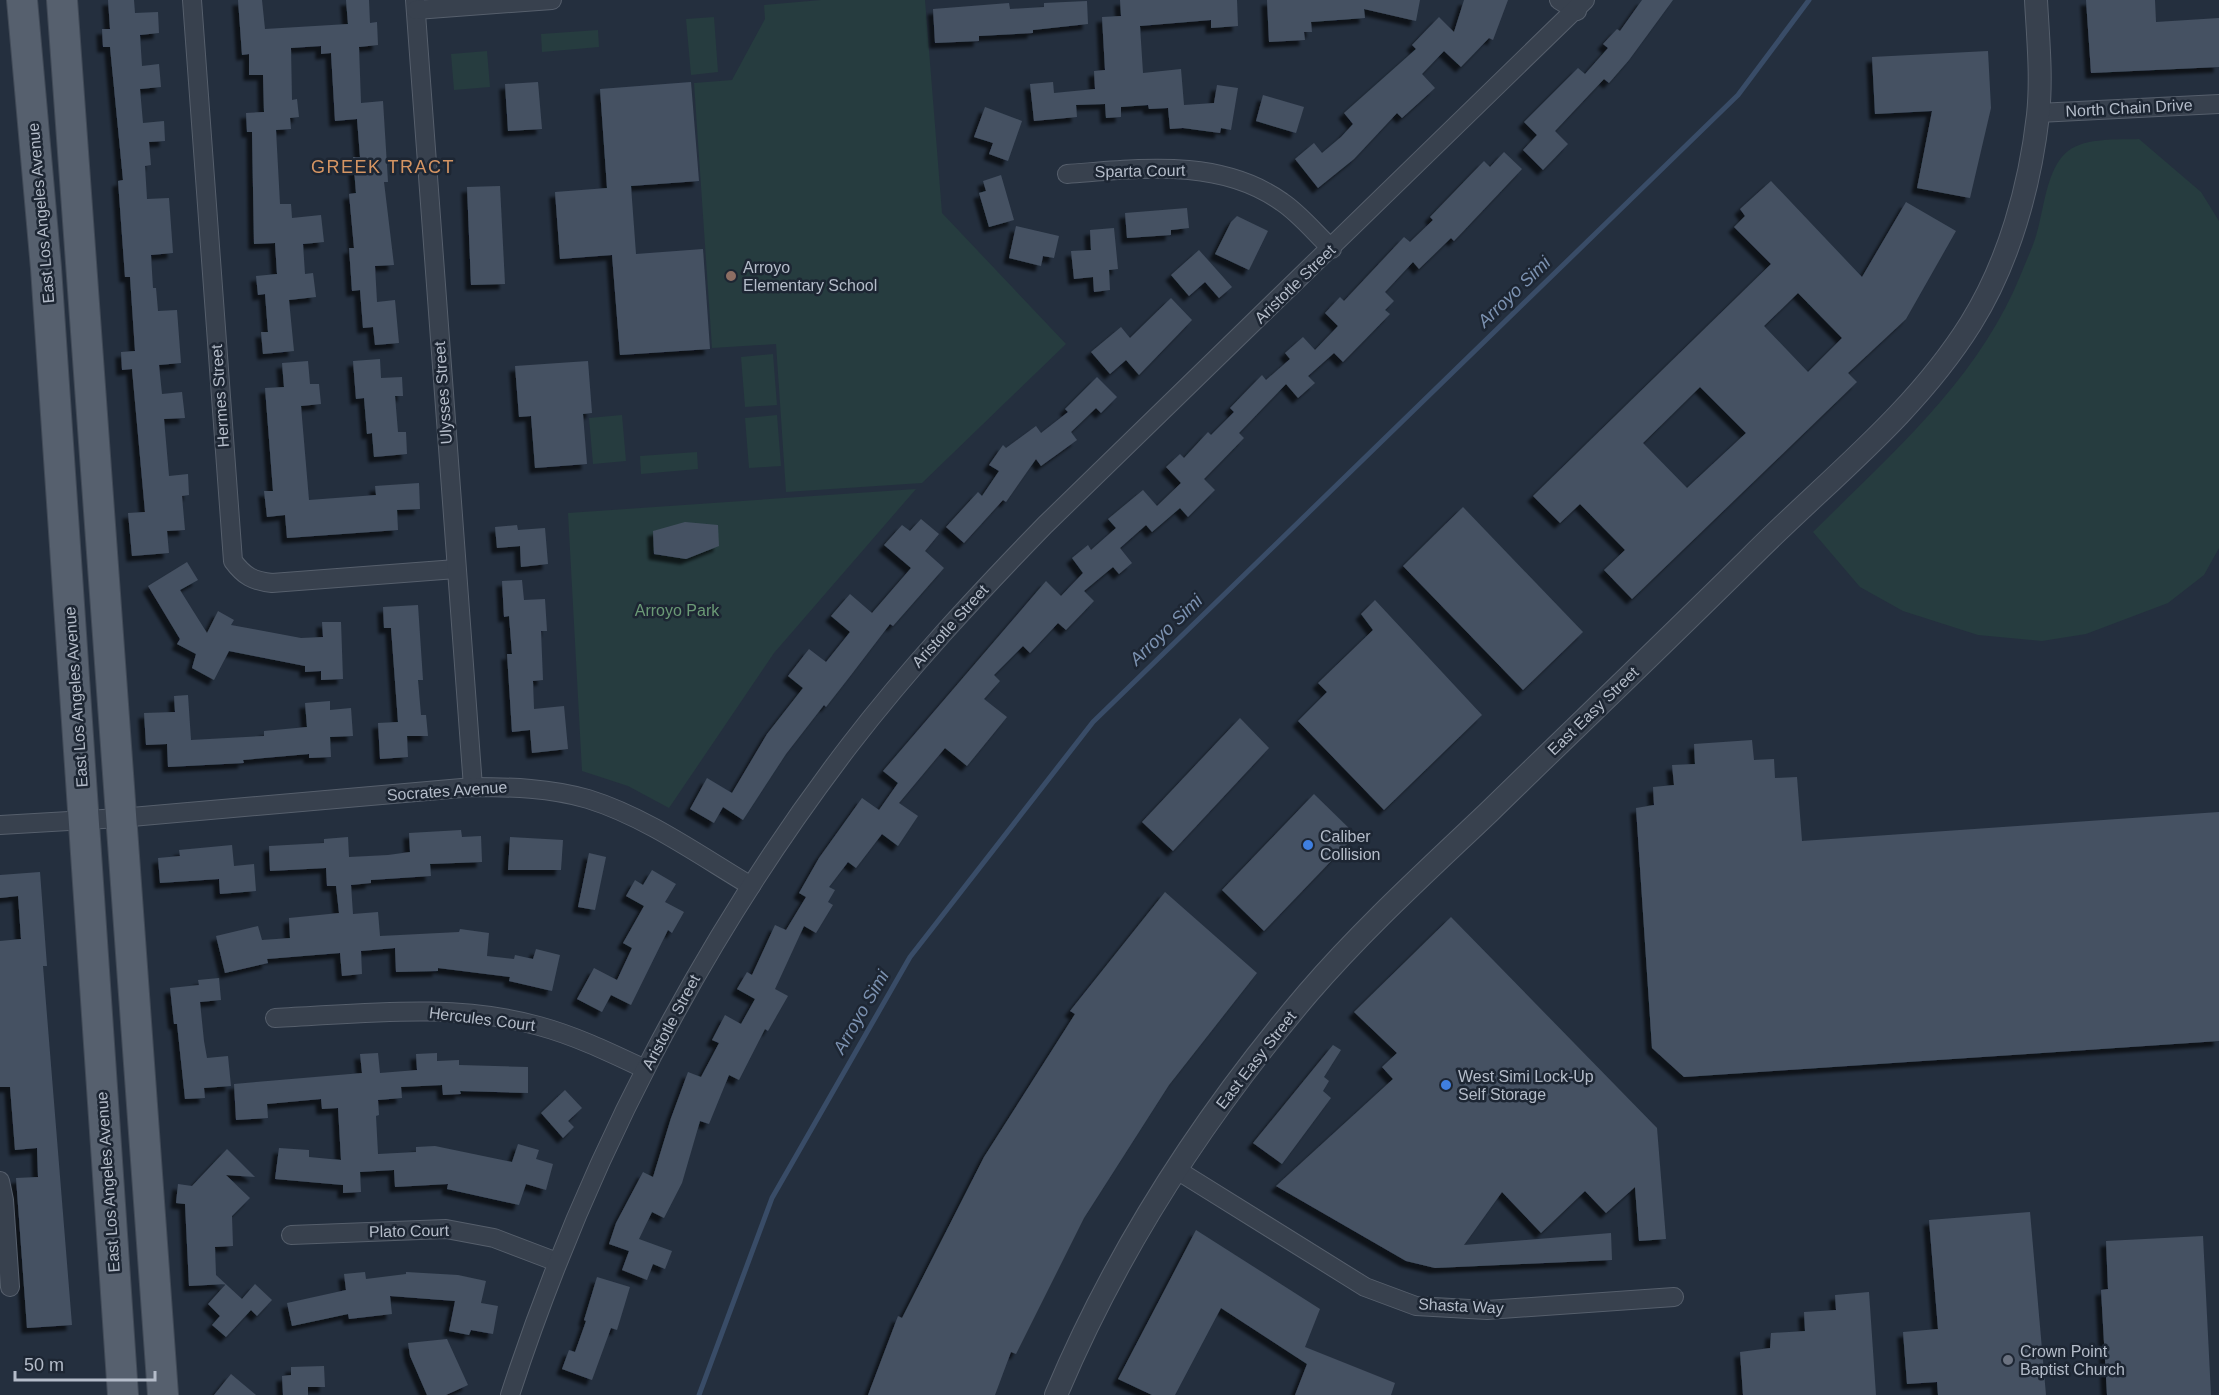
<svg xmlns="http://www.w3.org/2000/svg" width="2219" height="1395" viewBox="0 0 2219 1395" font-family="Arial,sans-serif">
  <defs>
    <filter id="shadow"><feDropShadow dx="-5.5" dy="5.5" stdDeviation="1.5" flood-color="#0009"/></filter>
  </defs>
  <rect width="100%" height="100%" fill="#242f3e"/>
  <g fill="#263c3f">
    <path d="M821 0H925L942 213 1066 344 922 483 786 492 776 344 712 348 694 83 732 80 765 19 764 5Z"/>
    <path d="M714 17 718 72 691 75 686 19Z"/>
    <path d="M598 30 599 47 542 52 541 34Z"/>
    <path d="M487 51 490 87 454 90 451 54Z"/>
    <path d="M2139 139 2201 192 2219 221V548L2204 575 2168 603 2086 634 2042 641 1978 635 1903 611 1860 587 1813 532C1891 454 1979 379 2021 274 2026 261 2032 249 2036 236 2044 211 2046 168 2068 151 2087 137 2117 140 2139 139Z"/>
    <path d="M773 354 777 405 745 407 741 357Z"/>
    <path d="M622 415 626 461 593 464 589 418Z"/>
    <path d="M777 415 781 466 749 468 745 418Z"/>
    <path d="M697 452 698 469 641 474 640 456Z"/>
    <path d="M916 489 774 653 669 808 628 786 582 771 568 513Z"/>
  </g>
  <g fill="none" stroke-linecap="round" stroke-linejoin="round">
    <path stroke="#394c67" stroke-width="5" d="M699 1395 772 1198 910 957 1093 722 1738 95 1809 0"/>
  </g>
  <g fill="#455162" fill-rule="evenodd" filter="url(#shadow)">
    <path d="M108 0H134L135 13 158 12 159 33 140 35 142 66 159 64 161 87 140 89 143 123 164 121 165 141 149 142 151 165 145 166 147 199 169 198 173 253 151 255 153 288H156L158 311 177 310 181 363 159 365 162 394 182 392 185 418 164 419 169 476 188 474 189 495 182 496 185 530 167 531 169 553 132 556 128 513 145 512 132 369 122 370 121 352 135 351 130 277H125L118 181 123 180 110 47H103L102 29H110Z"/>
    <path d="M238 0H262L265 29 348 24 346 0H369L370 23 377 22 378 45 359 47 361 103 383 101 388 182H384L394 265 375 266 377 302 395 300 399 343 375 345 373 327 363 328 360 290 352 291 349 248H354L349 194 356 193 353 157H360L357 119 335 121 331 53 321 54V46L291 48 292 100 297 99 299 117 290 118 291 129 276 130 280 204H291L292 218 321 215 324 242 303 244 305 274 313 273 316 297 289 300 294 351 263 354 261 332H268L265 294 258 295 256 276 277 274 275 243 254 244 252 132H247L246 113 264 112 263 75H249V54L242 55Z"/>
    <path d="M1120 0H1237L1238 26 1211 28V20L1140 26 1143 73 1181 69 1184 105 1214 103 1217 85 1238 88 1231 130 1221 128 1220 133 1183 128 1170 129 1168 108 1149 109 1148 105 1121 107V117L1106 118 1105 104 1076 105 1077 117 1034 121 1030 84 1053 82 1054 93 1095 89 1094 71 1105 70 1102 17 1121 16Z"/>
    <path d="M1267 0H1420L1416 21 1364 9 1365 18 1311 22 1312 32H1304L1305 40 1269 42Z"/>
    <path d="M1464 0H1508L1493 40 1489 38 1461 67 1444 51 1422 74 1435 88 1402 118 1397 113 1354 159 1318 188 1295 159 1314 143 1322 153 1341 137 1353 124 1344 113 1416 49 1412 45 1439 17 1454 32Z"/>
    <path d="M1642 0H1673L1629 60 1609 83 1604 79 1555 131 1568 144 1543 170 1523 150 1537 135 1524 122 1578 68 1585 74 1608 48 1603 44 1617 29 1620 31Z"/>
    <path d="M2086 0H2155L2156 22 2219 18V67L2091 73Z"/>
    <path d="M1087 1 1088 24 1033 30V33L979 36V41L935 43 933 9 1009 3 1010 9 1044 7V3Z"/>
    <path d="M1988 51 1991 108 1970 198 1917 188 1932 111 1875 114 1872 57Z"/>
    <path d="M538 82 542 129 508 131 505 84Z"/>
    <path d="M691 82 699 181 631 186 636 254 703 249 710 349 620 355 612 255 560 259 555 192 607 188 600 89Z"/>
    <path d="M1263 95 1304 107 1296 133 1256 121Z"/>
    <path d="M985 107 1022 121 1008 161 989 154 993 143 974 137Z"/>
    <path d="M1504 152 1522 169 1454 241 1451 238 1419 269 1413 262 1385 292 1394 301 1385 310 1390 314 1343 362 1334 353 1308 376 1315 383 1298 398 1286 384 1239 433 1244 438 1204 479 1215 490 1188 517 1180 508 1152 532 1146 525 1120 548 1132 563 1119 574 1113 567 1084 591 1094 601 1066 630 1058 623 1030 653 1023 646 994 675 1000 681 984 699 1007 717 967 766 945 748 899 803 918 816 898 846 882 834 856 868 848 862 829 887 835 890 828 902 833 905 816 933 804 926 775 989 788 996 768 1031 765 1029 739 1080 729 1075 709 1124 700 1121 682 1183 664 1218 652 1212 639 1239 672 1251 665 1269 653 1264 647 1280 622 1270 629 1251 609 1244 616 1223 643 1172 653 1177 671 1118 688 1072 701 1077 719 1043 712 1040 725 1015 741 1024 755 999 737 989 747 972 752 975 775 925 786 930 806 897 799 893 819 858 862 798 879 810 898 783 883 771 1046 581 1061 596 1083 573 1072 558 1088 545 1091 550 1116 528 1108 519 1143 490 1157 506 1181 483 1166 467 1180 454 1184 458 1208 432 1211 435 1234 412 1230 408 1262 375 1266 380 1290 359 1285 353 1303 337 1315 350 1338 326 1325 313 1340 297 1344 301 1404 237 1410 242 1433 220 1430 217 1484 161 1490 167Z"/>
    <path d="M1001 175 1014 220 989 227 979 193 986 191 983 181Z"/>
    <path d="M1771 181 1862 277 1906 202 1956 231 1906 319 1848 373 1857 382 1632 599 1604 570 1625 550 1580 504 1560 523 1533 496 1771 264 1734 227 1745 216 1740 209ZM1798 293 1842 338 1808 372 1764 326ZM1700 387 1746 433 1687 488 1643 443Z"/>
    <path d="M500 186 505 284 471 285 467 187Z"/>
    <path d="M1187 208 1189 228 1171 230V235L1127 238 1125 213Z"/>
    <path d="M1237 216 1268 231 1249 270 1215 254 1231 222Z"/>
    <path d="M1016 226 1059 236 1054 258 1043 256 1041 266 1009 258Z"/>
    <path d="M1114 228 1118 269 1109 270 1110 290 1094 292 1093 277 1074 279 1071 251 1091 250 1090 230Z"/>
    <path d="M1199 250 1232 287 1219 298 1205 282 1189 296 1171 275Z"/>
    <path d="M1171 298 1192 320 1139 375 1126 360 1110 374 1091 352 1121 327 1130 338Z"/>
    <path d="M380 359 381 378 402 377 403 396H395L398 432H406L407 454 374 457 372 433 367 434 364 398 356 399 353 361Z"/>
    <path d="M308 361 310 384H319L321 404 301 406 309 500 376 495 375 486 419 483 420 509 397 510 398 530 287 538 285 515 267 517 264 491H273L265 388 284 387 282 363Z"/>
    <path d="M588 361 592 413 583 414 587 464 535 468 531 416 519 417 515 366Z"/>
    <path d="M1097 377 1117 397 1101 413 1096 408 1071 432 1077 440 1041 466 1036 459 1006 502 1003 500 964 543 946 527 978 492 982 496 999 471 989 465 1003 445 1006 448 1036 426 1041 433 1068 412 1065 409Z"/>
    <path d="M1463 507 1583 632 1523 690 1403 566Z"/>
    <path d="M921 519 939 534 925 551 944 568 893 626 890 624 851 675 826 707 824 705 786 754 743 820 723 807 714 823 690 809 707 778 732 793 767 734 803 688 788 676 809 649 826 662 850 632 831 616 850 594 872 613 911 568 884 545 902 525 910 531Z"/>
    <path d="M685 522 718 525 719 546 686 559 654 554 653 531Z"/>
    <path d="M517 525 518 530 545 528 548 564 521 567 520 546 497 548 495 527Z"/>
    <path d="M187 562 198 580 180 590 207 633 218 611 234 620 231 625 301 638 323 637 322 622H341L343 679 321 680V671L305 672V666L229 651 214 680 192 668 196 654 177 644 180 639 148 586Z"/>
    <path d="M522 580 524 600 545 599 547 631H541L543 680 533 681 534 709 564 706 568 749 532 753 530 730 512 732 507 654H512L509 616 504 617 502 581Z"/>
    <path d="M1375 600 1482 715 1384 810 1298 721 1327 692 1318 683 1373 630 1361 614Z"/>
    <path d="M418 605 423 680H418L421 715H426L428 736H407L408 757 380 759 378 723 398 722 391 628H384L383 607Z"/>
    <path d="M188 695 191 740 264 736V731L307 727 305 703 330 701V710L351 708 353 736 330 737 331 757 309 758V754L243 760 244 763 168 767 167 744 146 745 144 713 175 712 174 696Z"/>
    <path d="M1240 718 1269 748 1173 851 1142 822Z"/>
    <path d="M1752 740 1754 760 1774 759 1775 778 1797 777 1802 841 2219 812V1041L1684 1077 1652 1048 1636 808 1654 805 1653 787 1674 785 1672 765 1695 764 1694 744Z"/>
    <path d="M1314 794 1356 835 1264 931 1222 890Z"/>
    <path d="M461 830 462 837 481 836 482 862 430 864 431 876 371 880V883L351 885 353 914 378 912 380 936 459 932 460 929 489 933 487 956 514 959 515 955 533 959 536 949 560 955 552 991 509 981 510 977 438 968V971L396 972 395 948 361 951 362 974 342 976 340 953 267 959 268 963 225 973 216 936 258 926 262 940 290 938 289 918 339 913 336 886H327L326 868 270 871 269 846 324 843V839L348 837 349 857 388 855 410 852 409 833Z"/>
    <path d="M510 837 563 840 561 870H508Z"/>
    <path d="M232 845 234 866 254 864 256 891 220 894 219 879 160 883 158 858 180 856 179 850Z"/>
    <path d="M589 853 606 857 595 910 578 907Z"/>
    <path d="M652 870 676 884 665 902 684 912 672 933 668 930 631 1005 611 995 602 1012 577 999 594 968 617 980 632 948 623 943 644 906 626 896 635 880 643 885Z"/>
    <path d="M40 872 47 966H43L72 1325 27 1328 16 1178 38 1177 37 1148 15 1150 10 1087H0V941L21 939 18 896 0 898V875Z"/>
    <path d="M1165 892 1257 973 1169 1085 1084 1218 1016 1354 1011 1352 995 1395H868L898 1316 902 1318 984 1157 1075 1014 1070 1011Z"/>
    <path d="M1451 917 1657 1128 1666 1239 1639 1241 1635 1187 1606 1213 1585 1191 1541 1233 1502 1192 1464 1245 1611 1233 1612 1260 1435 1268 1406 1261 1276 1186 1393 1079 1382 1067 1397 1053 1354 1012Z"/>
    <path d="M219 978 221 1000 200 1002 204 1041 207 1058 228 1056 231 1086 204 1088 205 1098 185 1099 177 1024H174L170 988 199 985 198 980Z"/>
    <path d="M1333 1045 1341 1050 1324 1077 1329 1081 1323 1091 1331 1098 1282 1164 1253 1143Z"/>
    <path d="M378 1053 380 1073 417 1070 416 1054 437 1053V1061L459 1060V1065L528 1067V1093L460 1091 461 1094 443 1095 442 1085 401 1087 402 1098 378 1100 379 1115 376 1116 378 1154 416 1152V1147L435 1146 512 1162 518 1144 539 1150 536 1159 553 1164 546 1190 526 1184 519 1205 447 1189 448 1184 395 1187 394 1170 360 1172 361 1192 343 1193V1185L275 1179 279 1148 309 1150V1157L341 1160 338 1108 322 1109 321 1099 267 1104 268 1118 236 1120 234 1084 362 1073 360 1054Z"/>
    <path d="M565 1090 582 1108 568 1121 574 1127 563 1138 541 1113Z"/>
    <path d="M227 1149 255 1177 226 1175 250 1198 232 1216 233 1246 215 1247 216 1275 242 1299 255 1284 272 1300 257 1316 251 1310 226 1337 212 1325 220 1316 208 1304 226 1284 189 1286 185 1204 176 1203 178 1184 192 1186Z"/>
    <path d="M2030 1212 2046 1395H1938L1937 1382 1907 1384 1903 1332 1938 1329 1929 1220Z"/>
    <path d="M1196 1230 1320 1309 1305 1347 1395 1383 1391 1395H1295L1307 1364 1221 1308 1175 1395H1152L1118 1379Z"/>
    <path d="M2203 1236 2211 1395H2107L2101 1290 2108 1289 2106 1241Z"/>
    <path d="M365 1272 366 1279 406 1274V1272L458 1275 486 1281 481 1303 498 1306 493 1334 471 1330 469 1335 449 1331 455 1301 390 1296 392 1314 349 1319 348 1314 292 1326 287 1303 346 1290 344 1274Z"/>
    <path d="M597 1277 630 1287 617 1330 611 1328 592 1380 562 1369 569 1350 575 1352 586 1321 584 1320Z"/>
    <path d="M1869 1292 1876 1395H1743L1740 1352 1770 1348 1771 1333 1805 1331 1804 1312 1836 1310 1835 1295Z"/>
    <path d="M447 1339 468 1385 446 1395H427L410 1356 408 1343Z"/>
    <path d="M324 1366 325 1387H308V1395H283L282 1376 291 1375V1367Z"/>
    <path d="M231 1374 256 1395H214Z"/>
  </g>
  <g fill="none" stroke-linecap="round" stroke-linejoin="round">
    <g stroke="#565f6c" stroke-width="20">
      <g id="minor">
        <path d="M192 0 233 561C244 576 253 581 272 583L456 569"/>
        <path d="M415 0 473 787"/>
        <path d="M1559 0 1577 11"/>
        <path d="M416 10 552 0"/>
        <path d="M2038 113 2219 104"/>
        <path d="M1067 174C1138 169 1219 157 1282 202 1300 214 1316 234 1332 249"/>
        <path d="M0 825 120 818 473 787C511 787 550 788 588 799 646 817 699 855 751 886"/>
        <path d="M275 1018C362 1014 454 1002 539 1026 576 1036 611 1053 645 1069"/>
        <path d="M1177 1170 1365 1287 1416 1306 1487 1310 1674 1297"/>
        <path d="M0 1181 4 1200 10 1287"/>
        <path d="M291 1235 446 1229 494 1238 557 1262"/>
        <path d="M510 1395C586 1162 700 941 849 746 909 668 976 596 1045 525L1585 0"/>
      </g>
    </g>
    <g stroke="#565f6c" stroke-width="24">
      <path id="tertiary" d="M1056 1395C1117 1250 1206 1113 1308 993 1364 928 1427 871 1489 812 1575 728 1662 645 1748 560 1824 483 1913 416 1971 323 2009 262 2030 186 2038 115 2042 77 2038 38 2036 0"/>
    </g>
    <g stroke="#414a57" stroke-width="32">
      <g id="primary">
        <path d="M22 0 46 268 123 1395"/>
        <path d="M62 0 163 1395"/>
      </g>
    </g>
    <use href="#minor" stroke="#38414e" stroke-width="18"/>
    <use href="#tertiary" stroke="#38414e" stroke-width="22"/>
    <use href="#primary" stroke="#56606e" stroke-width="30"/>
  </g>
  <circle fill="#8d6e63" stroke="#1d2633" stroke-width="2" cx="731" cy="276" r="6"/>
  <g fill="#3f7fe0" stroke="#1d2633" stroke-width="2">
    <circle cx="1308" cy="845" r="6"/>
    <circle cx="1446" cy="1085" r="6"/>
  </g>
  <circle fill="#6b7280" stroke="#1d2633" stroke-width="2" cx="2008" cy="1360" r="6"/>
  <g text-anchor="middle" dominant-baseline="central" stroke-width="5" stroke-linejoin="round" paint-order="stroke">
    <g font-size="16" fill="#b4bcc9" stroke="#1d2633">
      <text transform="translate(2129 108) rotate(-3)">North Chain Drive</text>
      <text transform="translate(1140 171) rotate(-1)">Sparta Court</text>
      <text transform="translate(41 213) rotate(-95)">East Los Angeles Avenue</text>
      <text transform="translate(1295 284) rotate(-44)">Aristotle Street</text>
      <text transform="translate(443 393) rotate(-94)">Ulysses Street</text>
      <text transform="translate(220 396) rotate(-94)">Hermes Street</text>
      <text transform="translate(950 626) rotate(-48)">Aristotle Street</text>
      <text transform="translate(76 697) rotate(-94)">East Los Angeles Avenue</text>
      <text transform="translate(1593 711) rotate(-44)">East Easy Street</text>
      <text transform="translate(447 791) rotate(-4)">Socrates Avenue</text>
      <text transform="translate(482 1019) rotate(7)">Hercules Court</text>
      <text transform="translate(671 1022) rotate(-62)">Aristotle Street</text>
      <text transform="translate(1256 1060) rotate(-52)">East Easy Street</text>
      <text transform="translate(108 1182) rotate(-94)">East Los Angeles Avenue</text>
      <text transform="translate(409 1231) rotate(-1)">Plato Court</text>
      <text transform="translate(1461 1306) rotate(3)">Shasta Way</text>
    </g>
    <g font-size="16" fill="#b4bcc9" stroke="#1d2633" text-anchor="start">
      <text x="743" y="267">Arroyo<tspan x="743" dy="18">Elementary School</tspan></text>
      <text x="1320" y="836">Caliber<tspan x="1320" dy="18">Collision</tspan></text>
      <text x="1458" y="1076">West Simi Lock-Up<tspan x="1458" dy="18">Self Storage</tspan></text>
      <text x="2020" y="1351">Crown Point<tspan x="2020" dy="18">Baptist Church</tspan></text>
    </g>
    <g font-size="16" fill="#6b9a76" stroke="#1d2633">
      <text x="677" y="610">Arroyo Park</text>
    </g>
    <g font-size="18" letter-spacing="1.5" fill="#d59563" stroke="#1d2633">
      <text x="383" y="167">GREEK TRACT</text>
    </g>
    <g font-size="18" font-style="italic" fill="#7c92b1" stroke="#1d2633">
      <text transform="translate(1514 292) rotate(-44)">Arroyo Simi</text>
      <text transform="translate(1166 630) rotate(-44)">Arroyo Simi</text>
      <text transform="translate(861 1012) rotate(-60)">Arroyo Simi</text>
    </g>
  </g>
  <path d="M15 1371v9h140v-9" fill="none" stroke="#b4bcc9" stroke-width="3"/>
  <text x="24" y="1371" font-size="18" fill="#b4bcc9" stroke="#1d2633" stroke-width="4.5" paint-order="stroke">50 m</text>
</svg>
